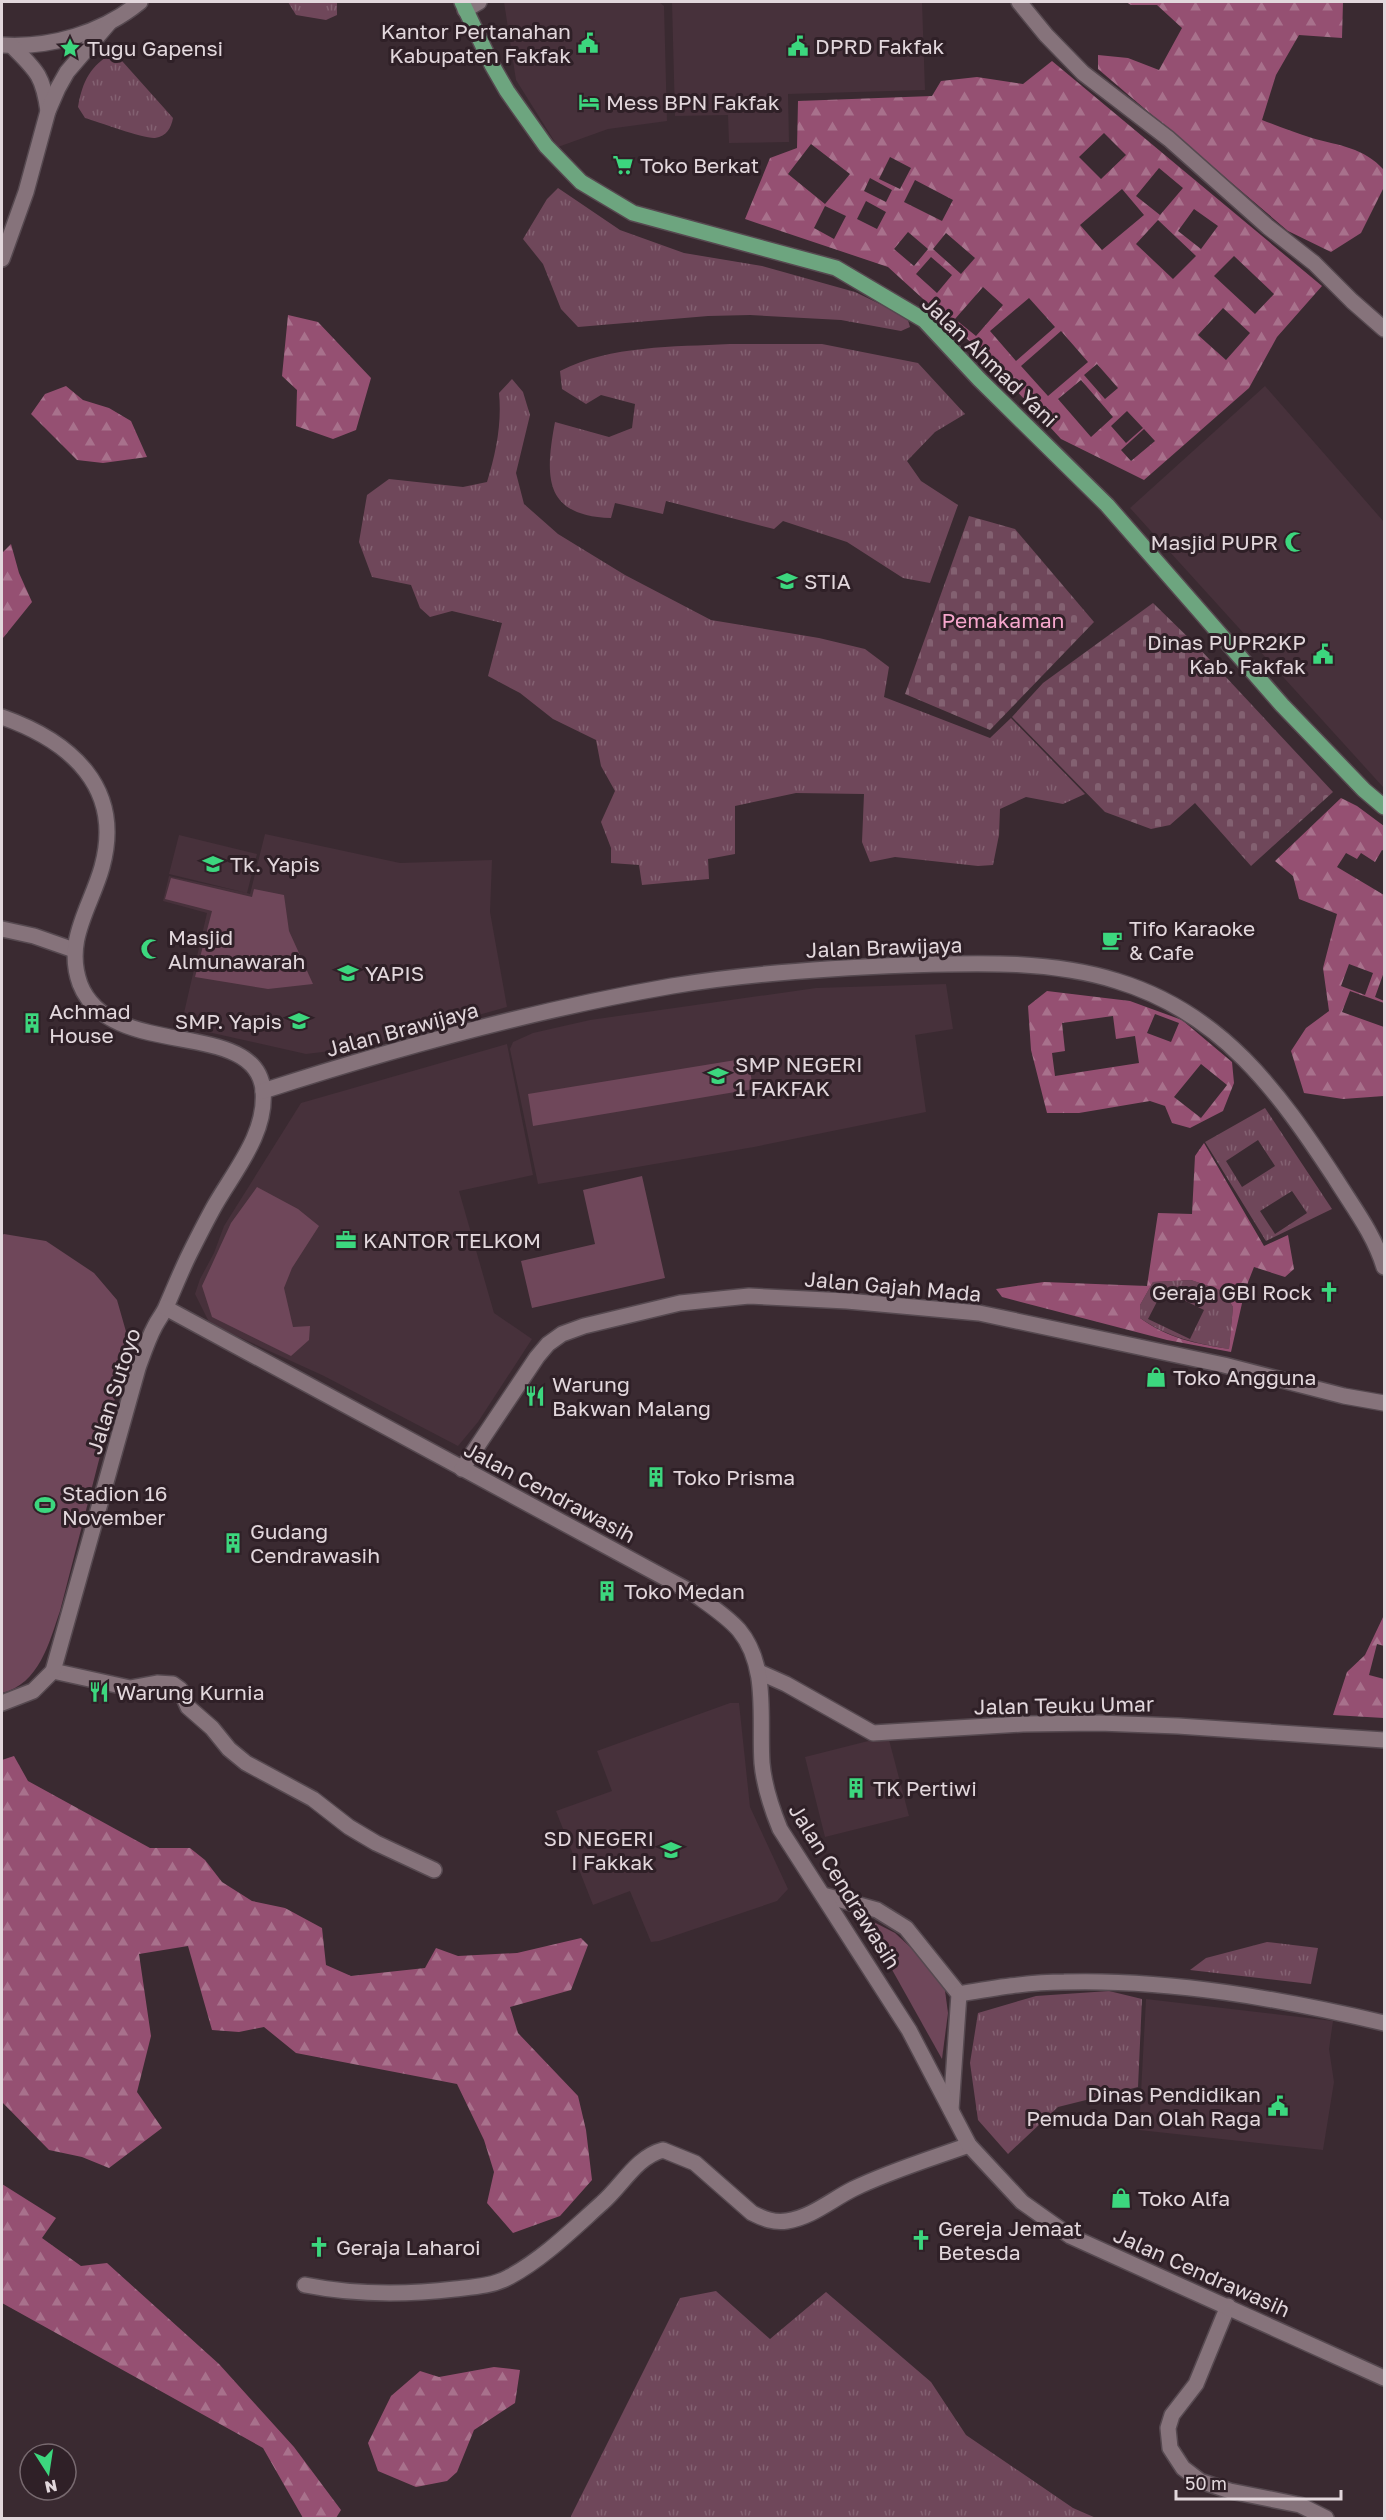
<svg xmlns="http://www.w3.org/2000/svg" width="1386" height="2520" viewBox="0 0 1386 2520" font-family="'Golos Text',sans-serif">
  <defs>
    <pattern id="grass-tufts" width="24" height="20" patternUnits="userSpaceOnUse" patternTransform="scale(1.5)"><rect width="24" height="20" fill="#6f475a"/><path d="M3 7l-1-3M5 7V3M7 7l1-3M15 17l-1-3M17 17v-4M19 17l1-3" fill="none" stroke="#836171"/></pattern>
    <pattern id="forest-firs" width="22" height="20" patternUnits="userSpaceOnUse" patternTransform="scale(1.5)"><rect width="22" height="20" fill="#955072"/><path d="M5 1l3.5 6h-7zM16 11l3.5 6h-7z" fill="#a8718c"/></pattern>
    <pattern id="cemetery-stones" width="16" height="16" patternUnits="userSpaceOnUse" patternTransform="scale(1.5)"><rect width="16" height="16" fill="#6f475a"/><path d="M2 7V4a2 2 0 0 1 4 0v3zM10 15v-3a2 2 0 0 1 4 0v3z" fill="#836171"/></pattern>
  </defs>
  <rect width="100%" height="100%" fill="#3a2a31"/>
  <g fill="#47313b">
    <path d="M504 2H659L664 6 667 121 608 129 558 147 516 80Z"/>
    <path d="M672 2H922L925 90 788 94 789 142 729 143 728 115 675 116Z"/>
    <path d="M1265 386 1384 522 1383 787 1130 508Z"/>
    <path d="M265 834 400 863 492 860 490 912 507 1007 364 1047 306 1054 181 1026 207 913 163 901 169 876 247 893 169 874 179 835 257 854 247 893 250 894Z"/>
    <path d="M946 984 953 1029 915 1035 926 1112 754 1147 538 1184 510 1049 513 1042 533 1033 590 1020 816 988Z"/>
    <path d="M507 1044 533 1175 459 1191 494 1313 532 1339 478 1422 458 1446 324 1376 217 1327 208 1320 195 1294 200 1279 214 1253 224 1226 301 1103Z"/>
    <path d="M730 1703H739L750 1807 788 1889 777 1901 659 1941 651 1942 630 1891 593 1905 556 1811 612 1791 597 1751Z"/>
    <path d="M888 1736 909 1816 825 1837 805 1757Z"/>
    <path d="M1146 1999 1333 2021 1329 2049 1334 2082 1323 2150 1139 2130Z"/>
  </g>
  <g fill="url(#grass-tufts)" fill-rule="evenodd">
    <path d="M288 2H337V15L326 20 296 15Z"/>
    <path d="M114 52 173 118C171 128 167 136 155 138 145 139 98 122 85 118L78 107C83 80 90 66 114 52Z"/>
    <path d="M558 188 620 230 684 253 762 266 855 292 907 317 910 327 901 331 841 320 750 315 708 316 578 327 561 309 543 264 523 239 547 199Z"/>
    <path d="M730 344H822L918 363 965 414 935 432 907 461 921 481 958 505 930 583 903 578 847 542 783 521 774 529 666 501 663 514 615 503 611 518C543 516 545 476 555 422L609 437 632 428 635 404 601 395 586 404 562 389 560 371C611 345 674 347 730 344Z"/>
    <path d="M512 379 523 392 530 415 516 473 524 504 558 534 625 575 711 620 819 638 865 649 889 667 884 697 990 738 1011 718 1085 794 1063 804 1026 797 1000 809 999 835 993 865 978 866 895 857 870 862 862 842 864 794 796 793 735 806V854L708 859 709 879 642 885 639 865 611 863V848L601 822 615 791 601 766 596 740 553 719 520 693 488 676 502 623 452 611 430 617 420 608 411 585 372 577 359 542 367 495 389 479 463 487 487 482C496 453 502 423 499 393Z"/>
    <path d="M1265 1108 1332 1209 1266 1241 1205 1142ZM1258 1140 1275 1166 1242 1187 1226 1161ZM1292 1191 1307 1213 1275 1234 1260 1211Z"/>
    <path d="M1191 1280 1223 1291 1233 1307 1229 1349C1195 1343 1169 1338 1140 1318V1305L1153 1282ZM1163 1290 1204 1310 1190 1339 1148 1319Z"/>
    <path d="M1267 1942 1318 1948 1311 1984 1190 1970 1206 1958Z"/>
    <path d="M1109 1991 1142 1999 1138 2087 1058 2107 1008 2154 978 2120 970 2063 978 2013 1036 1996Z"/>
    <path d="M716 2291 770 2339 826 2292 931 2382 966 2435 1073 2508 1096 2518H571V2516L680 2298Z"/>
  </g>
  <g fill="url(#forest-firs)" fill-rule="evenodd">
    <path d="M1126 2H1343L1342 38 1299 35 1276 75 1262 120C1278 126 1295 133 1312 138 1340 146 1363 147 1384 170V187L1361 233 1331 252 1288 231 1098 69V55L1128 58 1159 70 1182 28 1157 5H1131Z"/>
    <path d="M1052 61 1322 286 1277 337 1249 388 1144 480 1061 439 978 349 888 267 745 219 770 158 797 148 798 101 932 96 941 81 977 77 1023 84ZM1104 133 1126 155 1101 179 1079 157ZM811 144 850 174 825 204 788 174ZM890 157 911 168 900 189 879 179ZM1159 168 1183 188 1160 215 1136 196ZM870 178 892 190 886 202 864 191ZM915 180 953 200 942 221 904 202ZM1122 189 1144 215 1102 250 1080 225ZM866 201 886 212 877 229 857 219ZM825 206 846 216 834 239 814 228ZM1194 209 1218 226 1201 249 1178 231ZM1158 220 1196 256 1173 279 1136 244ZM908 232 928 249 914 266 894 249ZM946 233 975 258 961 274 933 249ZM1234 256 1274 294 1255 314 1214 276ZM931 257 952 275 937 293 916 274ZM983 287 1003 305 976 336 955 319ZM1029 298 1055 327 1016 361 990 331ZM1223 308 1250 333 1226 360 1198 335ZM1061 331 1088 362 1048 396 1021 366ZM1097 364 1118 388 1105 399 1084 375ZM1081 380 1113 417 1091 437 1058 399ZM1127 411 1143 428 1126 443 1111 426ZM1144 429 1155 441 1131 461 1121 450Z"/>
    <path d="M288 315 318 322 371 378 356 430 333 439 296 426 297 390 282 376Z"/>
    <path d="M66 386 83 400 109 408 131 421 147 457 103 463 77 460 31 414 45 394Z"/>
    <path d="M11 544 19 573 32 602 3 638 2 637V553Z"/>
    <path d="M1341 798 1357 806 1384 826V851L1382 850 1375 862 1361 853 1357 859 1346 853 1337 867 1384 895V972L1375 997 1384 1001V1003L1350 991 1342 1012 1384 1027V1096L1343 1099 1304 1093 1291 1051 1306 1028 1329 1011 1323 968 1337 914 1299 899 1293 876 1275 861ZM1349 964 1373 973 1365 995 1341 986Z"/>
    <path d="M1047 991 1130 1001 1182 1020 1232 1062 1234 1083 1223 1111 1190 1128 1172 1123 1165 1106 1150 1101 1079 1113H1047L1031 1050 1028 1006ZM1155 1014 1179 1023 1171 1042 1147 1033ZM1113 1016 1116 1039 1135 1036 1139 1063 1055 1076 1052 1053 1065 1051 1062 1023ZM1201 1064 1227 1085 1201 1118 1174 1097Z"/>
    <path d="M1204 1143 1264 1246 1288 1235 1294 1269 1285 1277 1254 1267 1245 1290 1231 1352 1167 1340 1002 1297 996 1289 1044 1282 1147 1286 1158 1213 1192 1214 1195 1156ZM1191 1280 1223 1291 1233 1307 1229 1349C1196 1344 1167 1338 1140 1318V1305L1153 1282Z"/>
    <path d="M1384 1615V1646L1377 1644 1369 1675 1384 1679V1718L1333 1715 1347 1672 1365 1655Z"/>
    <path d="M14 1756 28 1781 150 1848H190L205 1860 222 1882 252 1901 285 1908 322 1928 326 1965 351 1976 425 1968 436 1948 458 1956 517 1953 581 1938 588 1945 571 1990 510 2007 518 2033 578 2096 586 2130 592 2180 560 2216 513 2233 487 2203 494 2172 484 2140 457 2084 296 2053 264 2027 239 2032 212 2030 188 1946 139 1954 151 2036 137 2092 162 2128 109 2168 82 2157 49 2150 2 2102V1760Z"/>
    <path d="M2 2184 56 2218 42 2238 81 2266 107 2263 219 2364 294 2447 341 2510 336 2518H303L263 2448 2 2303Z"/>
    <path d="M494 2367 520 2370 515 2403 474 2430 457 2472 447 2481 416 2487 378 2471 368 2443 391 2396 420 2371 439 2377Z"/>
  </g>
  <g fill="url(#cemetery-stones)">
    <path d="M969 516 1015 529 1094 622 990 730 905 694Z"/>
    <path d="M1153 603 1196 645 1333 792 1251 866 1195 803 1170 825 1151 829 1105 812 1012 717 1043 683Z"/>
  </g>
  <g fill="#6f475a">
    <path d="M171 878 252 897 254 889 284 895 289 931 313 984 268 989 195 977 212 911 165 899Z"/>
    <path d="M748 1058 753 1089 533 1126 528 1094Z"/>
    <path d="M642 1176 665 1278 532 1308 521 1261 595 1244 583 1190Z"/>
    <path d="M257 1187 298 1209 319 1226 292 1268 284 1288 293 1327 310 1326 309 1340 291 1356 212 1317 202 1286 231 1223Z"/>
    <path d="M4 1234 46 1241 94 1273 117 1300 127 1335 120 1356 115 1398 60 1611C49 1643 39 1684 2 1693V1235Z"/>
    <path d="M862 1916 895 1933 933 1968 944 1983 948 2013 942 2059Z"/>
  </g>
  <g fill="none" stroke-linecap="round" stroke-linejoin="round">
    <g stroke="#564950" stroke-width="18">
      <g id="minor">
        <path d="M2 929 34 936 74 950"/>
        <path d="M53 1671 130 1688 157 1683 173 1684 180 1689 188 1707 212 1728 229 1749 246 1763 313 1799 349 1827 376 1843 434 1870"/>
        <path d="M823 1895 877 1910 906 1928 959 1994 951 2110"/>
        <path d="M959 1994C994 1988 1029 1982 1064 1982 1170 1979 1282 1999 1384 2023"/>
        <path d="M305 2285C355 2295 404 2295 455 2289 473 2287 493 2286 509 2277 543 2259 573 2229 602 2203 622 2186 636 2157 663 2150L695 2163 752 2213C764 2219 774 2223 787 2221 812 2217 831 2200 853 2189 890 2171 930 2159 969 2145"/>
        <path d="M1228 2306 1196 2384 1172 2415 1168 2428 1170 2448 1183 2468 1200 2481 1230 2491 1300 2505 1326 2518"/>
      </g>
    </g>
    <g stroke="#564950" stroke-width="18">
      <path id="tertiary" d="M759 1672 786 1684 873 1733 1023 1724 1099 1723 1178 1726 1384 1740"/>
    </g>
    <g stroke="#564950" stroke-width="18">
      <g id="secondary">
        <path d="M1019 2 1046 35 1083 73 1169 139 1268 227 1314 263 1352 301 1384 329"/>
        <path d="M465 10 479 2"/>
        <path d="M2 45C51 48 102 33 140 2"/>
        <path d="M12 46C36 70 43 75 48 111"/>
        <path d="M2 259 26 192 48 111 58 88 67 72 109 23"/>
        <path d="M2 717C70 741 124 787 102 867 91 907 64 940 80 984 110 1062 256 1017 263 1090 267 1133 235 1170 215 1205 206 1221 198 1237 190 1253 181 1271 174 1289 166 1307 163 1314 158 1320 155 1326 148 1339 143 1354 138 1368L53 1671 33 1691 2 1703"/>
        <path d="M263 1091C396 1048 534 1010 672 986 749 973 829 968 908 965 977 963 1050 960 1117 981 1222 1013 1278 1091 1335 1178 1353 1207 1374 1234 1384 1267"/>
        <path d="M166 1308 693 1593C708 1604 727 1616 739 1630 769 1666 759 1720 762 1763 764 1786 771 1807 780 1829L909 2030 969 2145 1022 2202 1070 2236 1384 2378"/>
        <path d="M462 1469 537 1357 548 1344 562 1334 584 1326 680 1303 749 1296 847 1301 979 1313 1224 1365 1344 1396 1384 1403"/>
      </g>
    </g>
    <g stroke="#564950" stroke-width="18">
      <path id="primary" d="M462 2 492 65 507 91 546 146 581 182 633 213 836 268 924 320 979 379 1107 505 1282 705 1364 790 1384 807"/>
    </g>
    <use href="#minor" stroke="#86737b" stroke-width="15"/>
    <use href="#tertiary" stroke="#86737b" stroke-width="15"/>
    <use href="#secondary" stroke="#86737b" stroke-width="15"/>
    <use href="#primary" stroke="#6da57f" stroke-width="15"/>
  </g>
  <defs>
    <g id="civic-bare" transform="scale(1.62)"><path d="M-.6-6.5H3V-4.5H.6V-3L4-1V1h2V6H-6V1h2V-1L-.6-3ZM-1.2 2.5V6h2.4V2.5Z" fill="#3cd77e" stroke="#2f2027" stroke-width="2.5" paint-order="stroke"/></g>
    <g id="sight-bare" transform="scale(1.62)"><path d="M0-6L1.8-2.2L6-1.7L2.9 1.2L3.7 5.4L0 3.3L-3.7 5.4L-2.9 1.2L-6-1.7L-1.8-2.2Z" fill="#3cd77e" stroke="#2f2027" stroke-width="2.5" paint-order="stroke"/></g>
    <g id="hotel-bare" transform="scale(1.62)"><path d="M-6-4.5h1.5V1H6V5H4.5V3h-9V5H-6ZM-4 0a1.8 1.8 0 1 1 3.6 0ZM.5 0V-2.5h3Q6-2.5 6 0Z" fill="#3cd77e" stroke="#2f2027" stroke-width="2.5" paint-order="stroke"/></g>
    <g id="supermarket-bare" transform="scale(1.62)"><path d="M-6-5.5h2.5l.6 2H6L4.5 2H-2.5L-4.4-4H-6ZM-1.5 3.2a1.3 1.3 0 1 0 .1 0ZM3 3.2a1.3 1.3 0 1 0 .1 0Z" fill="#3cd77e" stroke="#2f2027" stroke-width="2.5" paint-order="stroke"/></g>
    <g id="mosque-bare" transform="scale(1.62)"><path d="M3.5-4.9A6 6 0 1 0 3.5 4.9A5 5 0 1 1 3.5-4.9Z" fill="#3cd77e" stroke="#2f2027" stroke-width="2.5" paint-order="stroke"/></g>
    <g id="university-bare" transform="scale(1.62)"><path d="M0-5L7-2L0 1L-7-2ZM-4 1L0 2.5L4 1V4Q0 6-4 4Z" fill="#3cd77e" stroke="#2f2027" stroke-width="2.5" paint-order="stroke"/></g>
    <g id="school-bare" transform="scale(1.62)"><path d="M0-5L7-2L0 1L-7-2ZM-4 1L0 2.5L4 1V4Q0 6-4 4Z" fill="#3cd77e" stroke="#2f2027" stroke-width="2.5" paint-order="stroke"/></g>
    <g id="cafe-bare" transform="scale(1.62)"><path d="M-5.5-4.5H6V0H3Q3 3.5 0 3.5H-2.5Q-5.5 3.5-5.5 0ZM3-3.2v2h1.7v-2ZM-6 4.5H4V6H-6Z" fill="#3cd77e" stroke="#2f2027" stroke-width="2.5" paint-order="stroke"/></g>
    <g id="building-bare" transform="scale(1.62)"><path d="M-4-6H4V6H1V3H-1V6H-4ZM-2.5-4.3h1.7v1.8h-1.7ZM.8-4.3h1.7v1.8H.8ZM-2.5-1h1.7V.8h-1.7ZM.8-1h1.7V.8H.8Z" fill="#3cd77e" stroke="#2f2027" stroke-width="2.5" paint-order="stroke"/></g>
    <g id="office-bare" transform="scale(1.62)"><path d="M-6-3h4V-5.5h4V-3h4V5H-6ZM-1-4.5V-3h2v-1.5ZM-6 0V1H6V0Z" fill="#3cd77e" stroke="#2f2027" stroke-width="2.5" paint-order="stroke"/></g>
    <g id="church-bare" transform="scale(1.62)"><path d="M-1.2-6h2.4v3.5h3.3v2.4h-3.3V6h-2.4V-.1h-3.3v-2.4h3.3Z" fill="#3cd77e" stroke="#2f2027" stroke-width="2.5" paint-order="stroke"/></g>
    <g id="shop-bare" transform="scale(1.62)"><path d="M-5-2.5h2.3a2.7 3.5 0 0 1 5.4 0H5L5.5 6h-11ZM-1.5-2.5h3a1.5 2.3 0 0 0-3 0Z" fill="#3cd77e" stroke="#2f2027" stroke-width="2.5" paint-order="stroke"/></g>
    <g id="restaurant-bare" transform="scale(1.62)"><path d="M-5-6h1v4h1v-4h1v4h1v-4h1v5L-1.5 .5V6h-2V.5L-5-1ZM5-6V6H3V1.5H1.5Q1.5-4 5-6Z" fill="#3cd77e" stroke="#2f2027" stroke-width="2.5" paint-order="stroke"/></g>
    <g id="stadium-bare" transform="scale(1.62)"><path d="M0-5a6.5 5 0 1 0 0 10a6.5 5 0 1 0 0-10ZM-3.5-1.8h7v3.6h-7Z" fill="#3cd77e" stroke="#2f2027" stroke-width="2.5" paint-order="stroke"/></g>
  </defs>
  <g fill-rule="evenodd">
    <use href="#civic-bare" x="588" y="43"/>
    <use href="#civic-bare" x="798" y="46"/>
    <use href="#sight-bare" x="70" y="48"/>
    <use href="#hotel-bare" x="589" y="102"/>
    <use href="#supermarket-bare" x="623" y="165"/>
    <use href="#mosque-bare" x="1295" y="542"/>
    <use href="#university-bare" x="787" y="581"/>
    <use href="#civic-bare" x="1323" y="654"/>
    <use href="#school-bare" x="213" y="864"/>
    <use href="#cafe-bare" x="1112" y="940"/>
    <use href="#mosque-bare" x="151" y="949"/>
    <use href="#school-bare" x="348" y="973"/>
    <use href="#school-bare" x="299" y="1021"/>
    <use href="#building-bare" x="32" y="1023"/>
    <use href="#school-bare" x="718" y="1076"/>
    <use href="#office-bare" x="346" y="1240"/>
    <use href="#church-bare" x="1329" y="1292"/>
    <use href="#shop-bare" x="1156" y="1377"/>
    <use href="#restaurant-bare" x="535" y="1396"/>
    <use href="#building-bare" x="656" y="1477"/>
    <use href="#stadium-bare" x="45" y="1505"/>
    <use href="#building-bare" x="233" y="1543"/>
    <use href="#building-bare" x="607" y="1591"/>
    <use href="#restaurant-bare" x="99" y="1692"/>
    <use href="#building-bare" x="856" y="1788"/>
    <use href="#school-bare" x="671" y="1850"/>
    <use href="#civic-bare" x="1278" y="2106"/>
    <use href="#shop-bare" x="1121" y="2198"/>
    <use href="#church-bare" x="921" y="2240"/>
    <use href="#church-bare" x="319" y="2247"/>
  </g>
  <g text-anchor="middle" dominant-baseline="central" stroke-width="6" stroke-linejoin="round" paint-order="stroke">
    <g font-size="21" fill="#e2d7dc" stroke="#2f2027" text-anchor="start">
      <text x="571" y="31" text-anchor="end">Kantor Pertanahan<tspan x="571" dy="24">Kabupaten Fakfak</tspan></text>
      <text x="815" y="46">DPRD Fakfak</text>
      <text x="87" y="48">Tugu Gapensi</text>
      <text x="606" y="102">Mess BPN Fakfak</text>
      <text x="640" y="165">Toko Berkat</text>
      <text x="1278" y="542" text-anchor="end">Masjid PUPR</text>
      <text x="804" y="581">STIA</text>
      <text x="1306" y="642" text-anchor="end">Dinas PUPR2KP<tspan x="1306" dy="24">Kab. Fakfak</tspan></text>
      <text x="230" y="864">Tk. Yapis</text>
      <text x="1129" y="928">Tifo Karaoke<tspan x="1129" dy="24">&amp; Cafe</tspan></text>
      <text x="168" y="937">Masjid<tspan x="168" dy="24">Almunawarah</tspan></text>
      <text x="365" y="973">YAPIS</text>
      <text x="49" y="1011">Achmad<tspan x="49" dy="24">House</tspan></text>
      <text x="282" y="1021" text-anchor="end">SMP. Yapis</text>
      <text x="735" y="1064">SMP NEGERI<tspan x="735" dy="24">1 FAKFAK</tspan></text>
      <text x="363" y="1240">KANTOR TELKOM</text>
      <text x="1312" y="1292" text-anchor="end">Geraja GBI Rock</text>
      <text x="1173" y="1377">Toko Angguna</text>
      <text x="552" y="1384">Warung<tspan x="552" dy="24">Bakwan Malang</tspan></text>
      <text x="673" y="1477">Toko Prisma</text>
      <text x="62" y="1493">Stadion 16<tspan x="62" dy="24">November</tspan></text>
      <text x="250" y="1531">Gudang<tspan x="250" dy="24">Cendrawasih</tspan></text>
      <text x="624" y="1591">Toko Medan</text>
      <text x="116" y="1692">Warung Kurnia</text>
      <text x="873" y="1788">TK Pertiwi</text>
      <text x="654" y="1838" text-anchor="end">SD NEGERI<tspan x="654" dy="24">I Fakkak</tspan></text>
      <text x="1261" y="2094" text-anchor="end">Dinas Pendidikan<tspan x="1261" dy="24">Pemuda Dan Olah Raga</tspan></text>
      <text x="1138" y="2198">Toko Alfa</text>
      <text x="938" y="2228">Gereja Jemaat<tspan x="938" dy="24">Betesda</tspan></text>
      <text x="336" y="2247">Geraja Laharoi</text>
    </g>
    <g font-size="21" fill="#e2d7dc" stroke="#2f2027">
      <text transform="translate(990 361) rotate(44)">Jalan Ahmad Yani</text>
      <text transform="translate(884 947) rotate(-2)">Jalan Brawijaya</text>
      <text transform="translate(402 1029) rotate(-15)">Jalan Brawijaya</text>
      <text transform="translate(893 1286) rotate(5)">Jalan Gajah Mada</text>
      <text transform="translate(113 1391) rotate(-72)">Jalan Sutoyo</text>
      <text transform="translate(550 1492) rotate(28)">Jalan Cendrawasih</text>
      <text transform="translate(1064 1705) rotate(-1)">Jalan Teuku Umar</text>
      <text transform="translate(845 1886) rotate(58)">Jalan Cendrawasih</text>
      <text transform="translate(1202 2272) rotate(24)">Jalan Cendrawasih</text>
    </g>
    <g font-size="21" fill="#f7a7cd" stroke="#2f2027">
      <text x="1003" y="620">Pemakaman</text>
    </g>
  </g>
  <rect width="1386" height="2520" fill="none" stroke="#e2d7dc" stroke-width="6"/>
  <g transform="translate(48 2472) rotate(168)"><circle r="28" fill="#2f2027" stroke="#77696f" stroke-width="1.5"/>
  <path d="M0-4.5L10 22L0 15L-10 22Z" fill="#3cd77e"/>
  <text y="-9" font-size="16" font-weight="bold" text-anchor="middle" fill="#e2d7dc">N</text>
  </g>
  <path d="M1176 2490v9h165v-9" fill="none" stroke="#e2d7dc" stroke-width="3"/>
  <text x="1185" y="2490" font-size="18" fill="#e2d7dc" stroke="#2f2027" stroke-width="4.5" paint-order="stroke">50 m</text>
</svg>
